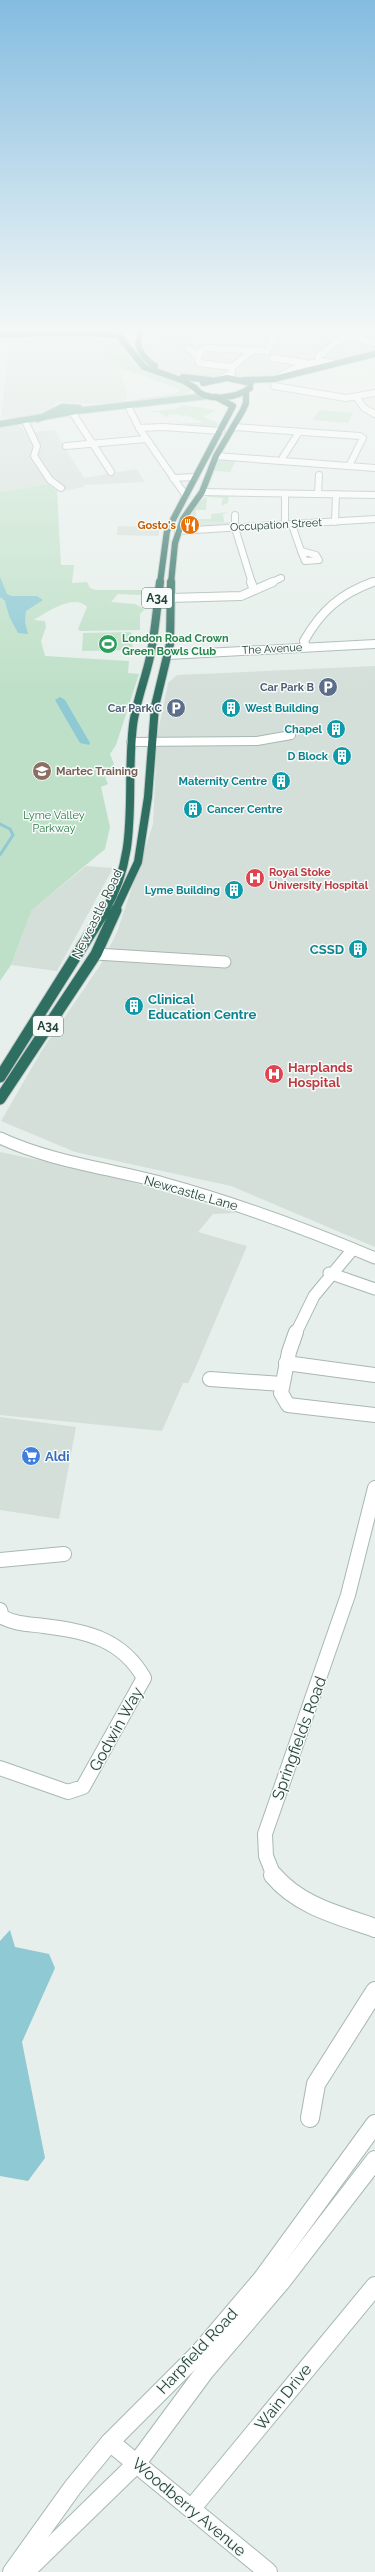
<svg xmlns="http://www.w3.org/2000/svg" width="375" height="2572" viewBox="0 0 375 2572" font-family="Raleway,sans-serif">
  <rect width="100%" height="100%" fill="#e6efeb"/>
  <g fill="#d4dfda">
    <path d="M139 327H375V354L274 379 186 378 162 369 146 359 139 335 146 329Z"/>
    <path d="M86 335 87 339 116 341 122 378 128 399 118 403 106 404 56 402 52 408 43 414 23 418H1L7 366V338Z"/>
    <path d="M16 423 27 433 54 430 84 478 136 469 145 482 83 485 84 487 57 492 48 484 0 492V424Z"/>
    <path d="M190 520H214L217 522H231L230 527 187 530 184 524Z"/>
    <path d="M118 526 149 527H161L158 536 117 535Z"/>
    <path d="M375 666V1247L231 1186 75 1152 1 1121 42 1050 101 964 117 932 153 824 157 737 168 683 177 675Z"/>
    <path d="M86 866 113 868 57 971 11 965 32 910Z"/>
    <path d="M0 1152 105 1174 236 1213 213 1214 198 1232 247 1246 194 1371 188 1383H183L162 1431 0 1415Z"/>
    <path d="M0 1417 76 1427 59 1519 0 1510Z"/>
  </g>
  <g fill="#bfe0c8">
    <path d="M119 340 127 355 137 366 187 386 191 390C181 399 148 404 137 399L175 394 181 390 127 370H122L115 361 110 359V354L107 350 109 345 107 342Z"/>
    <path d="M183 405 216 410 203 417 216 422 218 425 215 428 180 424C188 421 195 425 203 422L185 415 180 417 181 415 170 414 167 417 159 412H145L176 409Z"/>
    <path d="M320 410 353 413 348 423 312 420Z"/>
    <path d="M228 459 235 462 230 472 214 471 218 461Z"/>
    <path d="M48 484 57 492 61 565H74L72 583 87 582 90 588 96 590H148L140 595 118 594 111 602 135 604 145 609 140 614V630L80 631 78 629 87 607C75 593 46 612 34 620L45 621 46 627 41 641 45 656 129 661 128 673 139 674 116 745 110 754 114 764 104 774 108 784 101 787 110 827 105 849 32 910 11 965 0 981V492Z"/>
    <path d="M213 494H229L228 503 221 506 223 498 207 497 206 510H196V519H211V514L229 512 223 514 224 522 190 520C193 507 201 498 213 494Z"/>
    <path d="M131 632 133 650 82 651 83 633Z"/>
  </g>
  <g fill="#8ec9d4">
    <path d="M0 577 7 594 11 596H37L43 600 26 611 25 622 28 634 18 633 9 616 5 601 0 597Z"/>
    <path d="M10 1930 15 1947 49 1954 55 1968 22 2042 45 2158 28 2181 0 2176V1941Z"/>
  </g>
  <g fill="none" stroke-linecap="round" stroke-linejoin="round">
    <path stroke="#8ec9d4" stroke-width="2" d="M9 329 13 327"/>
    <path stroke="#8ec9d4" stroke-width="3" d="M0 824 10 829 13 835 0 855"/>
    <path fill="#8ec9d4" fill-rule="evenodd" d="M60 697 65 700 90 743 89 745 80 743 55 700Z"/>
    <path stroke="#bfccc8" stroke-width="6" stroke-dasharray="6 3.5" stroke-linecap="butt" d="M167 333 188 349"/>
    <g stroke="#a8b8b2" stroke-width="8">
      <g id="minor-far4">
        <path d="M144 332 253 328 333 332 375 343"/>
        <path d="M358 340 369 327"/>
        <path d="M188 349 198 355 199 363 232 367"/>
        <path d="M267 351 281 327"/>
        <path d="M198 355 204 348 249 350"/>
        <path d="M273 358 305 363"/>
        <path d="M320 361 318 357 336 342 350 338"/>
        <path d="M220 379 232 373V367L253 350 262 351"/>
        <path d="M274 379C294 369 309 359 332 363"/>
        <path d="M274 386 346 398 375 393"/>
        <path d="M357 398 364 408 375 414"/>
        <path d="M128 406 139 428 186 496"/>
        <path d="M72 412 111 472"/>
        <path d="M25 421 37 446 34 456 50 480 61 488"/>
        <path d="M234 427 360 436 363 438 349 466"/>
        <path d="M139 428 163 427 221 431"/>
        <path d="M66 446 146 439"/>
        <path d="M216 456 375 468"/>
        <path d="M283 457 299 432"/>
        <path d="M173 478 196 477"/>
        <path d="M202 492 375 495"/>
        <path d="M285 494V525"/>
        <path d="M318 494 319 475"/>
        <path d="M235 515V528L252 583"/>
        <path d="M335 522 336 494"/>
        <path d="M292 525 301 551"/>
        <path d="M178 531 375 519"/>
        <path d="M301 551 316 555 319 560 305 561Z"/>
        <path d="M270 583 281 578"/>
        <path d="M370 583 375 581"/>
      </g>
    </g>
    <g stroke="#a8b8b2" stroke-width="10">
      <g id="minor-far3">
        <path d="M251 582 254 590"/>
        <path d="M170 598 241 596 273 582"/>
        <path d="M306 647 304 641C321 611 340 594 373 582"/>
        <path d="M168 655 375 644"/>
        <path d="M131 742 257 741 291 735"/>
      </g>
    </g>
    <g stroke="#a8b8b2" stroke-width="13">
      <g id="minor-far2">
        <path d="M96 954 225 962"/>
        <path d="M0 1138C52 1162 108 1168 163 1183 236 1203 306 1229 375 1258"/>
        <path d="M329 1273 375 1289"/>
        <path d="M296 1333 314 1296 353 1249"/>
      </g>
    </g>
    <g stroke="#a8b8b2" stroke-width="16">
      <g id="minor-far1">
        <path d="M296 1332 289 1352 281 1393 288 1405 375 1415"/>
        <path d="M286 1363 375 1375"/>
        <path d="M210 1379 282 1384"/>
        <path d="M0 1560 64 1554"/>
        <path d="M0 1610 2 1617C15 1624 29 1624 44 1626 86 1631 122 1639 144 1678L83 1787 68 1792 0 1768"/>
        <path d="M274 1876 266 1856 265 1834 348 1595 375 1488"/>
      </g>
    </g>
    <g stroke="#a8b8b2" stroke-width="20">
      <g id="minor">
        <path d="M273 1875C299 1906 338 1915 375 1928"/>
        <path d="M310 2118 316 2084 375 1991"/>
        <path d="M110 2442 268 2572"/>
        <path d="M192 2508 375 2286"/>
        <path d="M12 2572 73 2487 110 2442 199 2353 262 2279 375 2124"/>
        <path d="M25 2572 137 2463 205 2371 281 2282 375 2160"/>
      </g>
    </g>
    <g stroke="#c2cac8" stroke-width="8">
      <g id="major">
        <path d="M62 407 79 408 76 411 43 417Z"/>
        <path d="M76 411 208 396"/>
        <path d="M38 419 43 417"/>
        <path d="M0 424 43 417"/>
      </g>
    </g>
    <g stroke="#c2cac8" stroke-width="8">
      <g id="highway-far2">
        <path d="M100 331 120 327"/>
        <path d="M0 334 91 333 113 335"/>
        <path d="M140 334C135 348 144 359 155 366"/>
        <path d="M119 336 144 367 184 381 195 388"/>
        <path d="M183 377 210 380"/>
        <path d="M244 380 274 379 375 354"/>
        <path d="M203 383 227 378 251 383"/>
        <path d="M195 388C206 403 237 398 250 388"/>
        <path d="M160 583 167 531 233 406 216 397"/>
        <path d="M171 583 175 543 183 519 202 492 216 456 243 410 246 403V392"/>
      </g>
    </g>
    <g stroke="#c2cac8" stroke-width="10">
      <g id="highway-far1">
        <path d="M105 911C141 850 125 792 133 725 136 702 145 680 150 657 155 633 157 607 160 582"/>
        <path d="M115 911 138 862 148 797 155 706 170 644 171 582"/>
      </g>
    </g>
    <g stroke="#c2cac8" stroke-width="13">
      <g id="highway">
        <path d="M0 1077 105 910"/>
        <path d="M0 1099 96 954 116 910"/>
      </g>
    </g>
    <use href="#minor-far4" stroke="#fff" stroke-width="6"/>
    <use href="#minor-far3" stroke="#fff" stroke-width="8"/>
    <use href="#minor-far2" stroke="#fff" stroke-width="11"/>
    <use href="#minor-far1" stroke="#fff" stroke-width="14"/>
    <use href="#minor" stroke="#fff" stroke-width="18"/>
    <use href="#major" stroke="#6aa596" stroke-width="6"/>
    <use href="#highway-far2" stroke="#2f6f62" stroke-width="6"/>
    <use href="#highway-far1" stroke="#2f6f62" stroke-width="8"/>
    <use href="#highway" stroke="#2f6f62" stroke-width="11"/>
  </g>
  <linearGradient id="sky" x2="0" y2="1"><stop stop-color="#84bce0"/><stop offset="0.48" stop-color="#f4f8f6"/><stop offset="1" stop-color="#f4f8f6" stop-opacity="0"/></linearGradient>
  <rect width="375" height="687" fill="url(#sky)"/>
  <defs>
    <g id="restaurant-disc" transform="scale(1)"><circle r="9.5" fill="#e8710a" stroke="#f7fbf9"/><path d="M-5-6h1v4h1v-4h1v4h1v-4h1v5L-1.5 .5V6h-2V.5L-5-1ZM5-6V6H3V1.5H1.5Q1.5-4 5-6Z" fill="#fff"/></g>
    <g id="stadium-disc" transform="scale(1)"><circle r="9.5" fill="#2e9e5b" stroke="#f7fbf9"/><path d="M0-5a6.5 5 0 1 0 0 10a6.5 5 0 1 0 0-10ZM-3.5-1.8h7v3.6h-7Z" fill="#fff"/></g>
    <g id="parking-disc" transform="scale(1)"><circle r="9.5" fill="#5c6f8a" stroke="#f7fbf9"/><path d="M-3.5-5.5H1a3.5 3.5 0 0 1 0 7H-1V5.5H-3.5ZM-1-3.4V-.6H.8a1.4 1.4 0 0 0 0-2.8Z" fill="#fff"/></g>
    <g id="building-disc" transform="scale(1)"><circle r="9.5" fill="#0f9aa8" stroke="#f7fbf9"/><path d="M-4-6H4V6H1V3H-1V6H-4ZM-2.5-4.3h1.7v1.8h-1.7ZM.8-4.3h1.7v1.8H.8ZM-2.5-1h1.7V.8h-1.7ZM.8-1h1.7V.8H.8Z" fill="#fff"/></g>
    <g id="school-disc" transform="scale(1)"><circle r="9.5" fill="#8d6e63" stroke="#f7fbf9"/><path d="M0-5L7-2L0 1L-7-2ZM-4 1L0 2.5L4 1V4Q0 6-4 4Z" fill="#fff"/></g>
    <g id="hospital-disc" transform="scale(1)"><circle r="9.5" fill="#e0444e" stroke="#f7fbf9"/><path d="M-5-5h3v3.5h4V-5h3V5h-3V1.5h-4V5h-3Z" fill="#fff"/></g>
    <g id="supermarket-disc" transform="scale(1)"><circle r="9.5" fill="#3f7fe0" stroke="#f7fbf9"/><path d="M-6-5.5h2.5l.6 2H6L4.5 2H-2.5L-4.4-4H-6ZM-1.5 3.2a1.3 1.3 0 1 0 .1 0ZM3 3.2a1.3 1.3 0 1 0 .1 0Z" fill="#fff"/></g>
  </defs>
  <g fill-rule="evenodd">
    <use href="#restaurant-disc" x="190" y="525"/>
    <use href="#stadium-disc" x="108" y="644"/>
    <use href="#parking-disc" x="328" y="687"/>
    <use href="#parking-disc" x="176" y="708"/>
    <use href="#building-disc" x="231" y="708"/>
    <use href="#building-disc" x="336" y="729"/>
    <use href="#building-disc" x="342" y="756"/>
    <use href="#school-disc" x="42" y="771"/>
    <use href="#building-disc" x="281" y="781"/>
    <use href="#building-disc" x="193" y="809"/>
    <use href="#hospital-disc" x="255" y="878"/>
    <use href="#building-disc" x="234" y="890"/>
    <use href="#building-disc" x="358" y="949"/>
    <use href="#building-disc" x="134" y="1006"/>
    <use href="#hospital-disc" x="274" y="1074"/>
    <use href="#supermarket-disc" x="31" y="1456"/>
  </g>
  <g text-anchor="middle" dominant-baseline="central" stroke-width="3" stroke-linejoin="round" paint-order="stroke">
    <g font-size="11" font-weight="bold" fill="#c56008" stroke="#f7fbf9" text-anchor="end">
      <text x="176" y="525">Gosto's</text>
    </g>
    <g font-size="11" fill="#24423a" stroke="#f7fbf9">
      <text transform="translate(276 525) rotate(-3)">Occupation Street</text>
      <text transform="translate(272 649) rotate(-3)">The Avenue</text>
    </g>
    <g font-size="11" font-weight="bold" fill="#27864d" stroke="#f7fbf9" text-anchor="start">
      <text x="122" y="638">London Road Crown<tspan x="122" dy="13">Green Bowls Club</tspan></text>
    </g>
    <g font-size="11" font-weight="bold" fill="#4e5e75" stroke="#f7fbf9" text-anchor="end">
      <text x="314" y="687">Car Park B</text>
      <text x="162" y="708">Car Park C</text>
    </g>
    <g font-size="11" font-weight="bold" fill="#0d838f" stroke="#f7fbf9" text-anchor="end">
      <text x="245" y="708" text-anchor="start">West Building</text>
      <text x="322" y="729">Chapel</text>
      <text x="328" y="756">D Block</text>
      <text x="267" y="781">Maternity Centre</text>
      <text x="207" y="809" text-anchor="start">Cancer Centre</text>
      <text x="220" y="890">Lyme Building</text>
    </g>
    <g font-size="11" font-weight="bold" fill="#785e54" stroke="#f7fbf9" text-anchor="start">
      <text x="56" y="771">Martec Training</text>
    </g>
    <g font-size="11" fill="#2d7a4b" stroke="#f7fbf9">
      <text x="54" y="815">Lyme Valley<tspan x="54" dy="13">Parkway</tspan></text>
    </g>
    <g font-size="11" font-weight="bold" fill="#be3a42" stroke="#f7fbf9" text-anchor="start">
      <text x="269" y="872">Royal Stoke<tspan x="269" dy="13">University Hospital</tspan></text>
    </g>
    <g fill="#f7fbf9" stroke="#637a73" stroke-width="1">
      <rect x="142" y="588" width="30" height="20" rx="3"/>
      <rect x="33" y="1016" width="30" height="20" rx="3"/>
    </g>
    <g font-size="12" font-weight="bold" fill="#24423a">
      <text x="157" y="598">A34</text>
      <text x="48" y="1026">A34</text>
    </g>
    <g font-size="13" fill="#24423a" stroke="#f7fbf9">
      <text transform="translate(97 914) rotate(-64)">Newcastle Road</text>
      <text transform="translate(191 1193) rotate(16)">Newcastle Lane</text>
    </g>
    <g font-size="13" font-weight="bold" fill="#0d838f" stroke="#f7fbf9" text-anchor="end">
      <text x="344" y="949">CSSD</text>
      <text x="148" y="999" text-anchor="start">Clinical<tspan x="148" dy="15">Education Centre</tspan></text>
    </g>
    <g font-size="13" font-weight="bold" fill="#be3a42" stroke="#f7fbf9" text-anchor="start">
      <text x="288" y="1067">Harplands<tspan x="288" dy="15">Hospital</tspan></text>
    </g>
    <g font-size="13" font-weight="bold" fill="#366cbe" stroke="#f7fbf9" text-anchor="start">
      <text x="45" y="1456">Aldi</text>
    </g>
    <g font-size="16" fill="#24423a" stroke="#f7fbf9">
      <text transform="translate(116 1729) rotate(-61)">Godwin Way</text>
      <text transform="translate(299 1738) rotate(-70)">Springfields Road</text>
      <text transform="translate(197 2351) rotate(-47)">Harpfield Road</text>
      <text transform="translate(283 2397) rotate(-51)">Wain Drive</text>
      <text transform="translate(189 2507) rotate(40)">Woodberry Avenue</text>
    </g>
  </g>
</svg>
